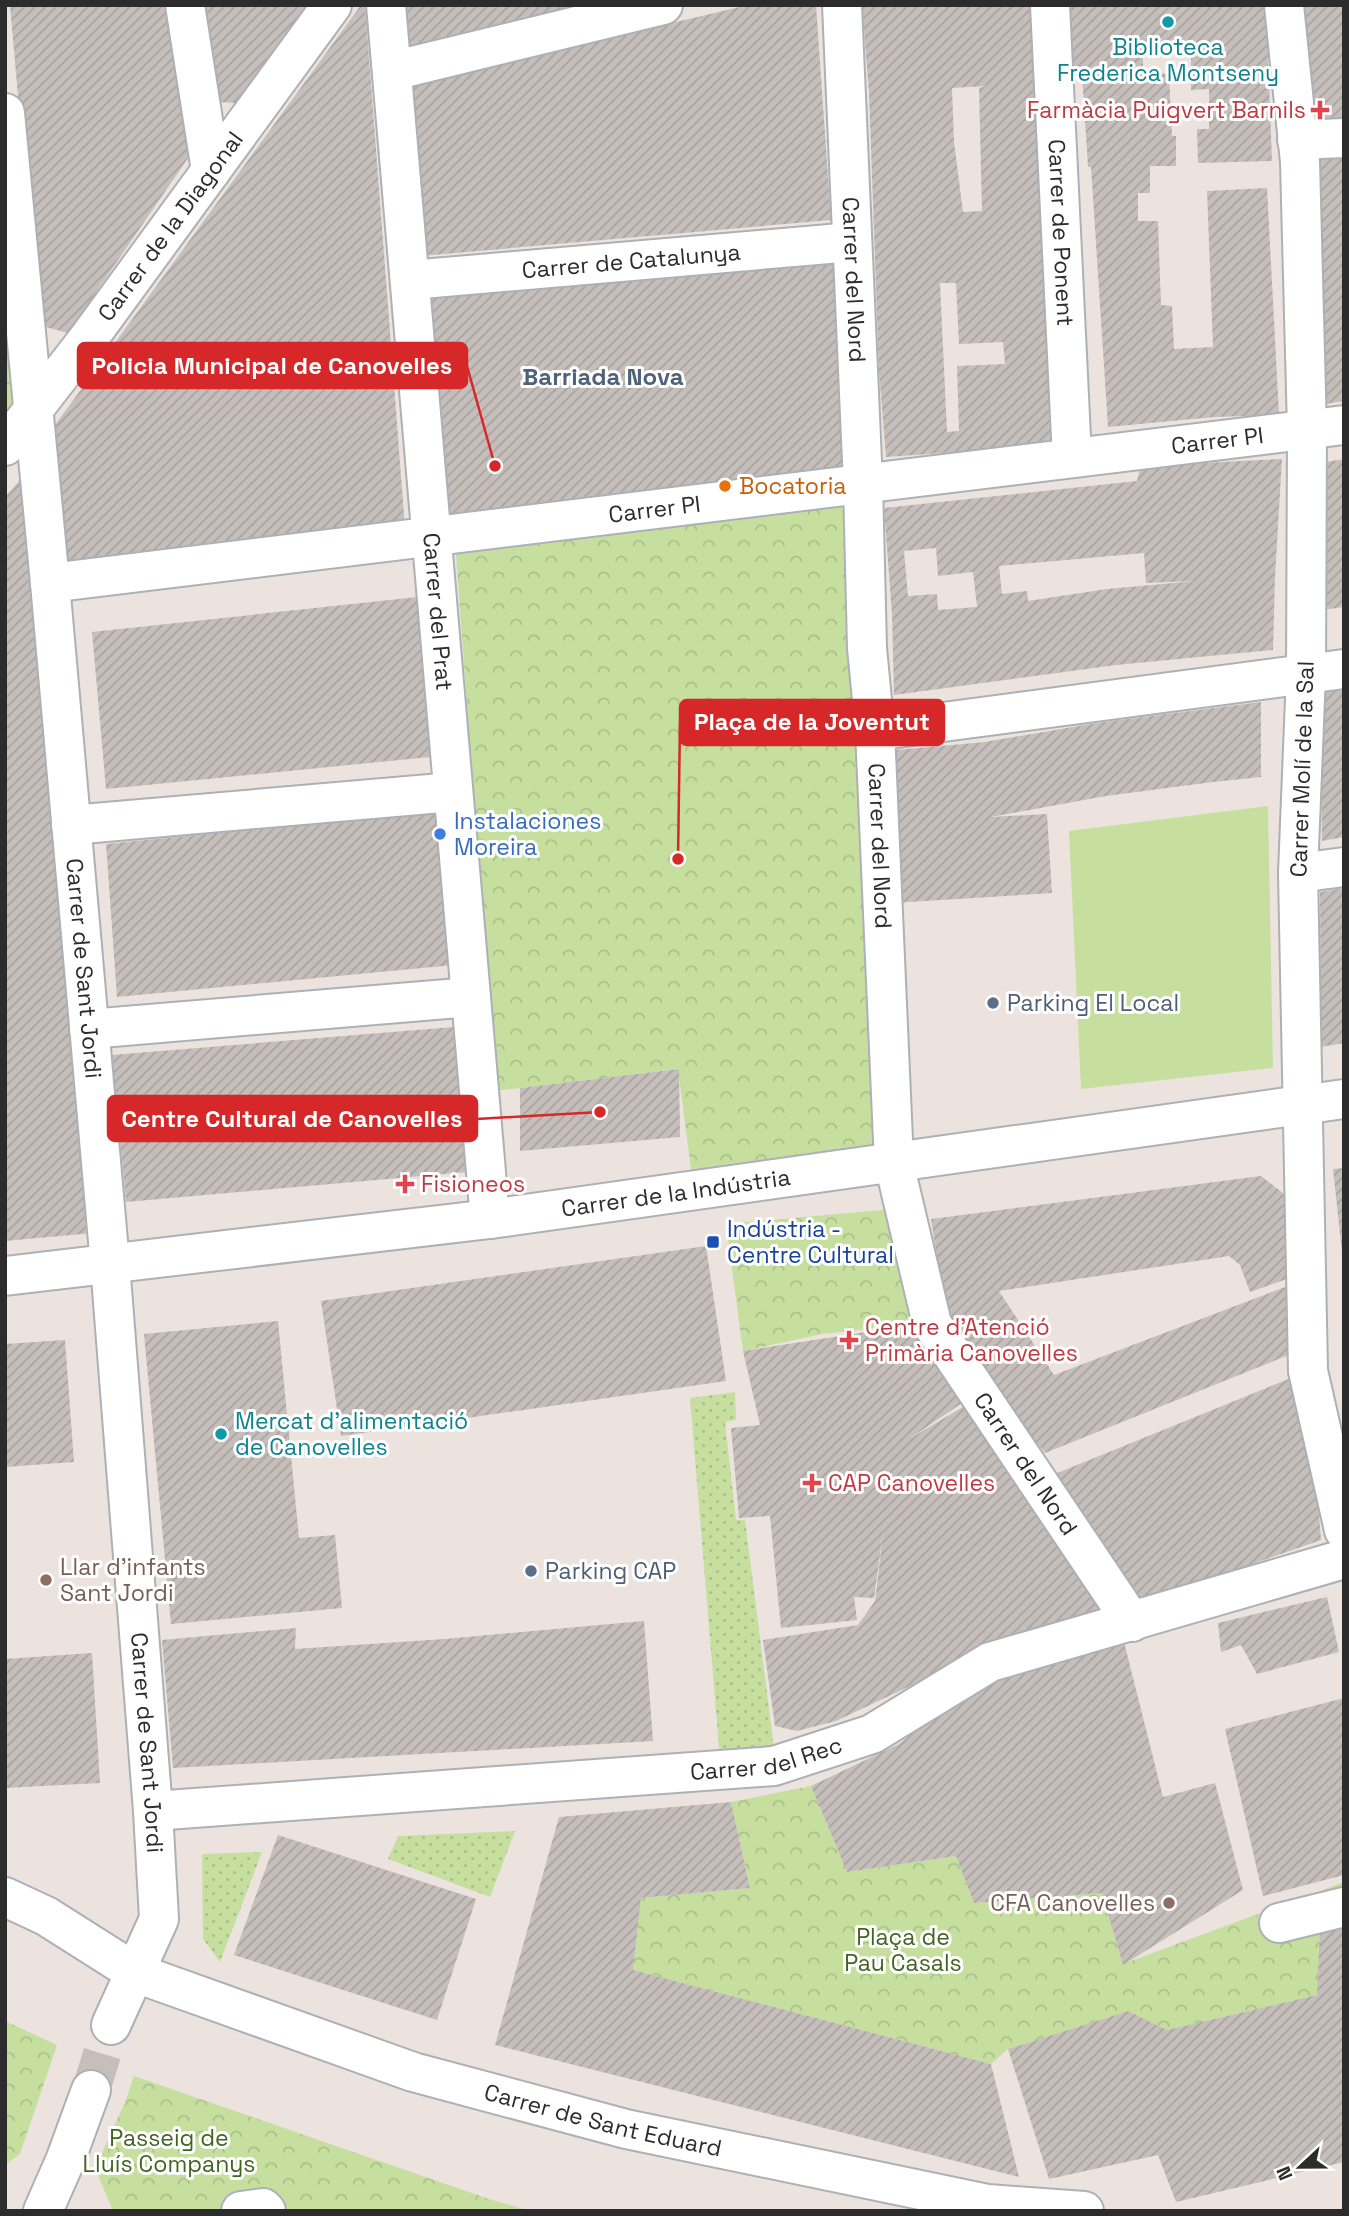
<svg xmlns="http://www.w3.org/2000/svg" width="1349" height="2216" viewBox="0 0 1349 2216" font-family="'Space Grotesk',sans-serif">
  <defs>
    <pattern id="park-crowns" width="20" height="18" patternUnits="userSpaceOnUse" patternTransform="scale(1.75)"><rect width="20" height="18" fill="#c6df9f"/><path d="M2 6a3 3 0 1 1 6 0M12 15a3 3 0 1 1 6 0" fill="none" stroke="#aac089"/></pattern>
    <pattern id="garden-dots" width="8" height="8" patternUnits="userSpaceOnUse" patternTransform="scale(1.75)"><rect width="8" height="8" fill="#c6df9f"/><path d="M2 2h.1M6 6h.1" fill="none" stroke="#aac089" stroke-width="1.8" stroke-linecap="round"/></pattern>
    <pattern id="building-hatch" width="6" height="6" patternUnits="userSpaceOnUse" patternTransform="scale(1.75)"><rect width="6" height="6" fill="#c5beba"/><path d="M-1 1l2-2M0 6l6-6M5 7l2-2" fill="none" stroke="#a9a3a0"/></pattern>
  </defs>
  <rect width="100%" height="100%" fill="#ece3df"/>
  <path fill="#c6df9f" d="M1268 806 1273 1068 1081 1089 1069 831Z"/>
  <g fill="url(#park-crowns)">
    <path d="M5 266 17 410 5 424Z"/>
    <path d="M863 495 894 1163 694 1192 678 1069 495 1091 455 541Z"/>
    <path d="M893 1209 925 1323 822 1334 743 1351 726 1224Z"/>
    <path d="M811 1786 847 1872 956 1856 975 1903 1102 1893 1123 1964 1344 1882V1926L1317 1995 1167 2030 1128 2011 1008 2049 991 2064 633 1970 641 1898 750 1888 731 1802Z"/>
    <path d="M5 2021 57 2045 20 2154 5 2165Z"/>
    <path d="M134 2076 489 2199 530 2211H113L95 2168 125 2102Z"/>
  </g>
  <g fill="url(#garden-dots)">
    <path d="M735 1392 736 1420 725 1422 736 1520H745L775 1756 720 1759 690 1398Z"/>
    <path d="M515 1831 490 1897 388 1859 398 1836Z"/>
    <path d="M262 1852 220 1962 203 1939 202 1854Z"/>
  </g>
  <g fill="url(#building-hatch)" fill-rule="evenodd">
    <path d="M10 5H175L197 145 68 333 38 325Z"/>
    <path d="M199 5H308L236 103 217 102Z"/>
    <path d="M361 5H365L405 528 52 568 42 443Z"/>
    <path d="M396 5H580L581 6 400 50Z"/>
    <path d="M748 5H816L831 220 421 256 410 85Z"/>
    <path d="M862 5H1039L1059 445 886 457 879 371 869 92ZM986 86 979 88 982 211 963 212 954 142 952 88ZM940 283H956L959 344 1003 342 1005 364 957 366 959 431 947 432Z"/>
    <path d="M1069 5H1266L1272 161 1198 163 1197 129H1209V89L1191 90V41L1143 43V72L1169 74 1172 136H1176V166H1150V193H1138V221H1158L1161 305 1172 306 1174 349 1213 347 1207 191 1267 188 1279 415 1214 417 1108 427 1091 167H1088L1082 74 1091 73H1074Z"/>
    <path d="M1297 5H1344V118L1306 119Z"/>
    <path d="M1344 156V401L1319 405 1317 157Z"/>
    <path d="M838 263 846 468 446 518 426 298Z"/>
    <path d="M1282 459 1275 577 1273 650 1116 665 894 695 892 614 884 508 1137 481 1141 466ZM936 548 938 576 973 572 977 607 938 610 937 594 908 596 904 551ZM1144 553 1146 583 1196 581 1107 589 1028 601 1027 591 1002 594 999 566Z"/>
    <path d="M1344 459V607L1306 612 1307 465Z"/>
    <path d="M21 479 93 1233 5 1241V497Z"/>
    <path d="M427 596 440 756 106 789 92 632Z"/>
    <path d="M1344 689V837L1322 841 1320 693Z"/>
    <path d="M1261 702V777L1213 782 1106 796 991 817 1047 814 1052 893 893 903 885 751 985 742 1096 723Z"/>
    <path d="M446 810 464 964 117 997 106 844Z"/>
    <path d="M1344 888V1043L1321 1047 1320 892Z"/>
    <path d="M466 1026 479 1171 126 1202 112 1055Z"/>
    <path d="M679 1069 680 1137 520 1151V1088Z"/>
    <path d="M1344 1168V1252H1342L1333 1169Z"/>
    <path d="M1261 1176 1288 1197 1295 1276 1250 1292 1240 1265 1229 1256 999 1291 1054 1375 1285 1287 1301 1350 1045 1453 999 1396 946 1316 931 1219Z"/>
    <path d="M706 1246 726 1381 341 1436 321 1301Z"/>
    <path d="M278 1321 299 1538 335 1535 342 1608 171 1624 144 1334Z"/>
    <path d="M925 1323 968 1399 909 1439 973 1401 1109 1609 1014 1637 836 1721 797 1731 775 1726 763 1640 858 1625 875 1601 884 1525 874 1598 854 1597 857 1620 781 1628 770 1516 739 1518 731 1428 760 1425 743 1351Z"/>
    <path d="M65 1340 74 1462 5 1467V1344Z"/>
    <path d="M1308 1371 1321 1540 1136 1604 1050 1476Z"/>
    <path d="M1327 1597 1339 1652 1257 1674 1241 1645 1221 1652 1218 1623Z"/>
    <path d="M644 1621 653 1741 173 1768 162 1640 296 1628 295 1649 445 1639Z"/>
    <path d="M1122 1634 1163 1797 1215 1783 1243 1890 1123 1965 1102 1893 974 1903 956 1856 847 1872 811 1786 899 1744 975 1683Z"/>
    <path d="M92 1653 100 1783 5 1788V1659Z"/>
    <path d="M1344 1698V1875L1263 1896 1225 1729Z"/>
    <path d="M731 1802 750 1888 641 1898 633 1970 991 2064 1019 2177 495 2045 559 1817Z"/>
    <path d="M278 1835 476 1899 437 2020 234 1955Z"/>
    <path d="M1344 1926V2162L1176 2202 1158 2155 1049 2179 1008 2049 1128 2011 1167 2030 1317 1995 1320 1931Z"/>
  </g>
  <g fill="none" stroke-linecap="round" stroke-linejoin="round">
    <path stroke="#c6bebb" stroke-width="38" stroke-dasharray="38 19" stroke-linecap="butt" d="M91 2090 111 2025"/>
    <g stroke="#acb1b7" stroke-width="42">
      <g id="minor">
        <path d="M185 5 211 171"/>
        <path id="s1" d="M386 5 490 1219"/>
        <path id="s2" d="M842 5 863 484 867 648 875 731 894 1163 932 1324 1132 1622"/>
        <path id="s3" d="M1050 5 1072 458"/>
        <path d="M1284 5 1300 162 1307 430 1306 674 1298 873 1308 1371 1344 1530"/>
        <path d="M392 71 663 5"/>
        <path id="s4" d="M5 113 50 583 110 1264 153 1811 159 1919 111 2025"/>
        <path d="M1297 140 1344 138"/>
        <path id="s5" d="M410 280 852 242"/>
        <path id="s6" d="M5 446 88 339 332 5"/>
        <path id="s7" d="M50 583 1344 425"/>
        <path d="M875 731 1344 669"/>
        <path d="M71 825 453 792"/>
        <path d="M1298 873 1344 867"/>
        <path d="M89 1029 471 997"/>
        <path id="s8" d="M5 1276 490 1219 1344 1099"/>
        <path id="s9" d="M153 1811 774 1766 872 1734 990 1662 1344 1559"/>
        <path id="s10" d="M5 1897 46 1916 136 1973 413 2072 626 2129 988 2204 1084 2211"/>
        <path d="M1279 1923 1344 1907"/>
        <path d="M43 2211 65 2161 91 2090"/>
        <path d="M241 2211 263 2208 266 2211"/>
      </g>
    </g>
    <use href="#minor" stroke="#fff" stroke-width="38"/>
  </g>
  <g fill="#0f9aa8" stroke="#fff" stroke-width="2.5">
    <circle cx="1168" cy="22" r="7"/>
    <circle cx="221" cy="1434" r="7"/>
  </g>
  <g fill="#e0444e" stroke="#fff" stroke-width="2.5">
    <path d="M1316.5 99.5h7v7h7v7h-7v7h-7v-7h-7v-7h7z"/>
    <path d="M401.5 1173.5h7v7h7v7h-7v7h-7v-7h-7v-7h7z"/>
    <path d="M845.5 1329.5h7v7h7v7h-7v7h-7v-7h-7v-7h7z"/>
    <path d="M808.5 1472.5h7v7h7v7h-7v7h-7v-7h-7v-7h7z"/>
  </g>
  <circle fill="#e8710a" stroke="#fff" stroke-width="2.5" cx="725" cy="486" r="7"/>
  <circle fill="#3f7fe0" stroke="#fff" stroke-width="2.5" cx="440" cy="834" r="7"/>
  <g fill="#5c6f8a" stroke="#fff" stroke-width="2.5">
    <circle cx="993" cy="1003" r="7"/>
    <circle cx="531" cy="1571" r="7"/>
  </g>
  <rect fill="#1a4fb4" stroke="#fff" stroke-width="2.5" x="706" y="1235" width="14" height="14" rx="3.5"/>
  <g fill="#8d6e63" stroke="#fff" stroke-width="2.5">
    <circle cx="46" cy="1580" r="7"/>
    <circle cx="1169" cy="1903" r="7"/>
  </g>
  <g text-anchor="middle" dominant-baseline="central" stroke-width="6" stroke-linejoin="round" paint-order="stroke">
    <g font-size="23" fill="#0d838f" stroke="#fff">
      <text x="1168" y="47">Biblioteca<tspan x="1168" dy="26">Frederica Montseny</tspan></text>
      <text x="235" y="1421" text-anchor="start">Mercat d'alimentació<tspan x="235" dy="26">de Canovelles</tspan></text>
    </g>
    <g font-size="23" fill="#be3a42" stroke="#fff" text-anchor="start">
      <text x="1306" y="110" text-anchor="end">Farmàcia Puigvert Barnils</text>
      <text x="421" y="1184">Fisioneos</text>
      <text x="865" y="1327">Centre d'Atenció<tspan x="865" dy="26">Primària Canovelles</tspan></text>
      <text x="828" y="1483">CAP Canovelles</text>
    </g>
    <g font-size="23" fill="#2c2c2c" stroke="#fff">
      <text stroke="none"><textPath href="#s6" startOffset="275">Carrer de la Diagonal</textPath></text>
      <text stroke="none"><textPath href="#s3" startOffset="228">Carrer de Ponent</textPath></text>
      <text stroke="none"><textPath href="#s5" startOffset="222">Carrer de Catalunya</textPath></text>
      <text stroke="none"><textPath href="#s2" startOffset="275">Carrer del Nord</textPath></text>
      <text stroke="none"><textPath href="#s7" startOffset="1176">Carrer PI</textPath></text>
      <text stroke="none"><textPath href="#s7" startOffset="609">Carrer PI</textPath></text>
      <text stroke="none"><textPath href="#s1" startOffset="609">Carrer del Prat</textPath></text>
      <text transform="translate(1302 769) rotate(-88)">Carrer Molí de la Sal</text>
      <text stroke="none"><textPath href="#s2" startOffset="842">Carrer del Nord</textPath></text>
      <text stroke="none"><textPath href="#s4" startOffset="859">Carrer de Sant Jordi</textPath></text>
      <text stroke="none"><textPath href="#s8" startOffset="676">Carrer de la Indústria</textPath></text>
      <text stroke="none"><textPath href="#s2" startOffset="1493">Carrer del Nord</textPath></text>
      <text stroke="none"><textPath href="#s4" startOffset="1636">Carrer de Sant Jordi</textPath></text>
      <text stroke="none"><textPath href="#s9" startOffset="616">Carrer del Rec</textPath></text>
      <text stroke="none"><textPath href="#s10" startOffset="642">Carrer de Sant Eduard</textPath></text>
    </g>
    <g font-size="23" fill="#c56008" stroke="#fff" text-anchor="start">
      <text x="739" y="486">Bocatoria</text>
    </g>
    <g font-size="23" fill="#366cbe" stroke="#fff" text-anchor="start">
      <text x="454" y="821">Instalaciones<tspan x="454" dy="26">Moreira</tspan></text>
    </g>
    <g font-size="23" fill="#4e5e75" stroke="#fff" text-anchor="start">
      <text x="1007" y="1003">Parking El Local</text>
      <text x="545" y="1571">Parking CAP</text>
    </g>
    <g font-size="23" fill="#164399" stroke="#fff" text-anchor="start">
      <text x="727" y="1229">Indústria -<tspan x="727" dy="26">Centre Cultural</tspan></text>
    </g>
    <g font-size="23" fill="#785e54" stroke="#fff" text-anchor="start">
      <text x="60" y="1567">Llar d'infants<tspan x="60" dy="26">Sant Jordi</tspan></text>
      <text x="1155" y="1903" text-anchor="end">CFA Canovelles</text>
    </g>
    <g font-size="23" fill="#406520" stroke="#fff">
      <text x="903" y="1937">Plaça de<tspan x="903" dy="26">Pau Casals</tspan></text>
      <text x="169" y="2138">Passeig de<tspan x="169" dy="26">Lluís Companys</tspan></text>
    </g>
    <g font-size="24" font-weight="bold" fill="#4f6279" stroke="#fff">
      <text x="603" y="376">Barriada Nova</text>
    </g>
  </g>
  <path fill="none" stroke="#d62828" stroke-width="2.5" d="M495 466L467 366M678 859L680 722M600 1112L477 1119"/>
  <g fill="#d62828" stroke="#fff" stroke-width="2.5">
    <circle cx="495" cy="466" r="7"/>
    <circle cx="678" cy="859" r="7"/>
    <circle cx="600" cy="1112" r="7"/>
  </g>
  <g fill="#d62828" stroke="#d62828" stroke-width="2.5">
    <rect x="78" y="343" width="389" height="45" rx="7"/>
    <rect x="680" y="700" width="264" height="45" rx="7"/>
    <rect x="108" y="1096" width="369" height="45" rx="7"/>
  </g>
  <g font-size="24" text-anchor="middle" font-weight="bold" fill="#fff">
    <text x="272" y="374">Policia Municipal de Canovelles</text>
    <text x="812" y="730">Plaça de la Joventut</text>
    <text x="292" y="1127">Centre Cultural de Canovelles</text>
  </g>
  <rect width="1349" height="2216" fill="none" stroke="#2c2c2c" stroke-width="14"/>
  <g transform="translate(1300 2167) rotate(248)" stroke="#ffffff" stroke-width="5" paint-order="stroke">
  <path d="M0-5L12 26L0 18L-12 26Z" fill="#2c2c2c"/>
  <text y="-10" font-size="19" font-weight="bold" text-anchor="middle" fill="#2c2c2c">N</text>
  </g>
</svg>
